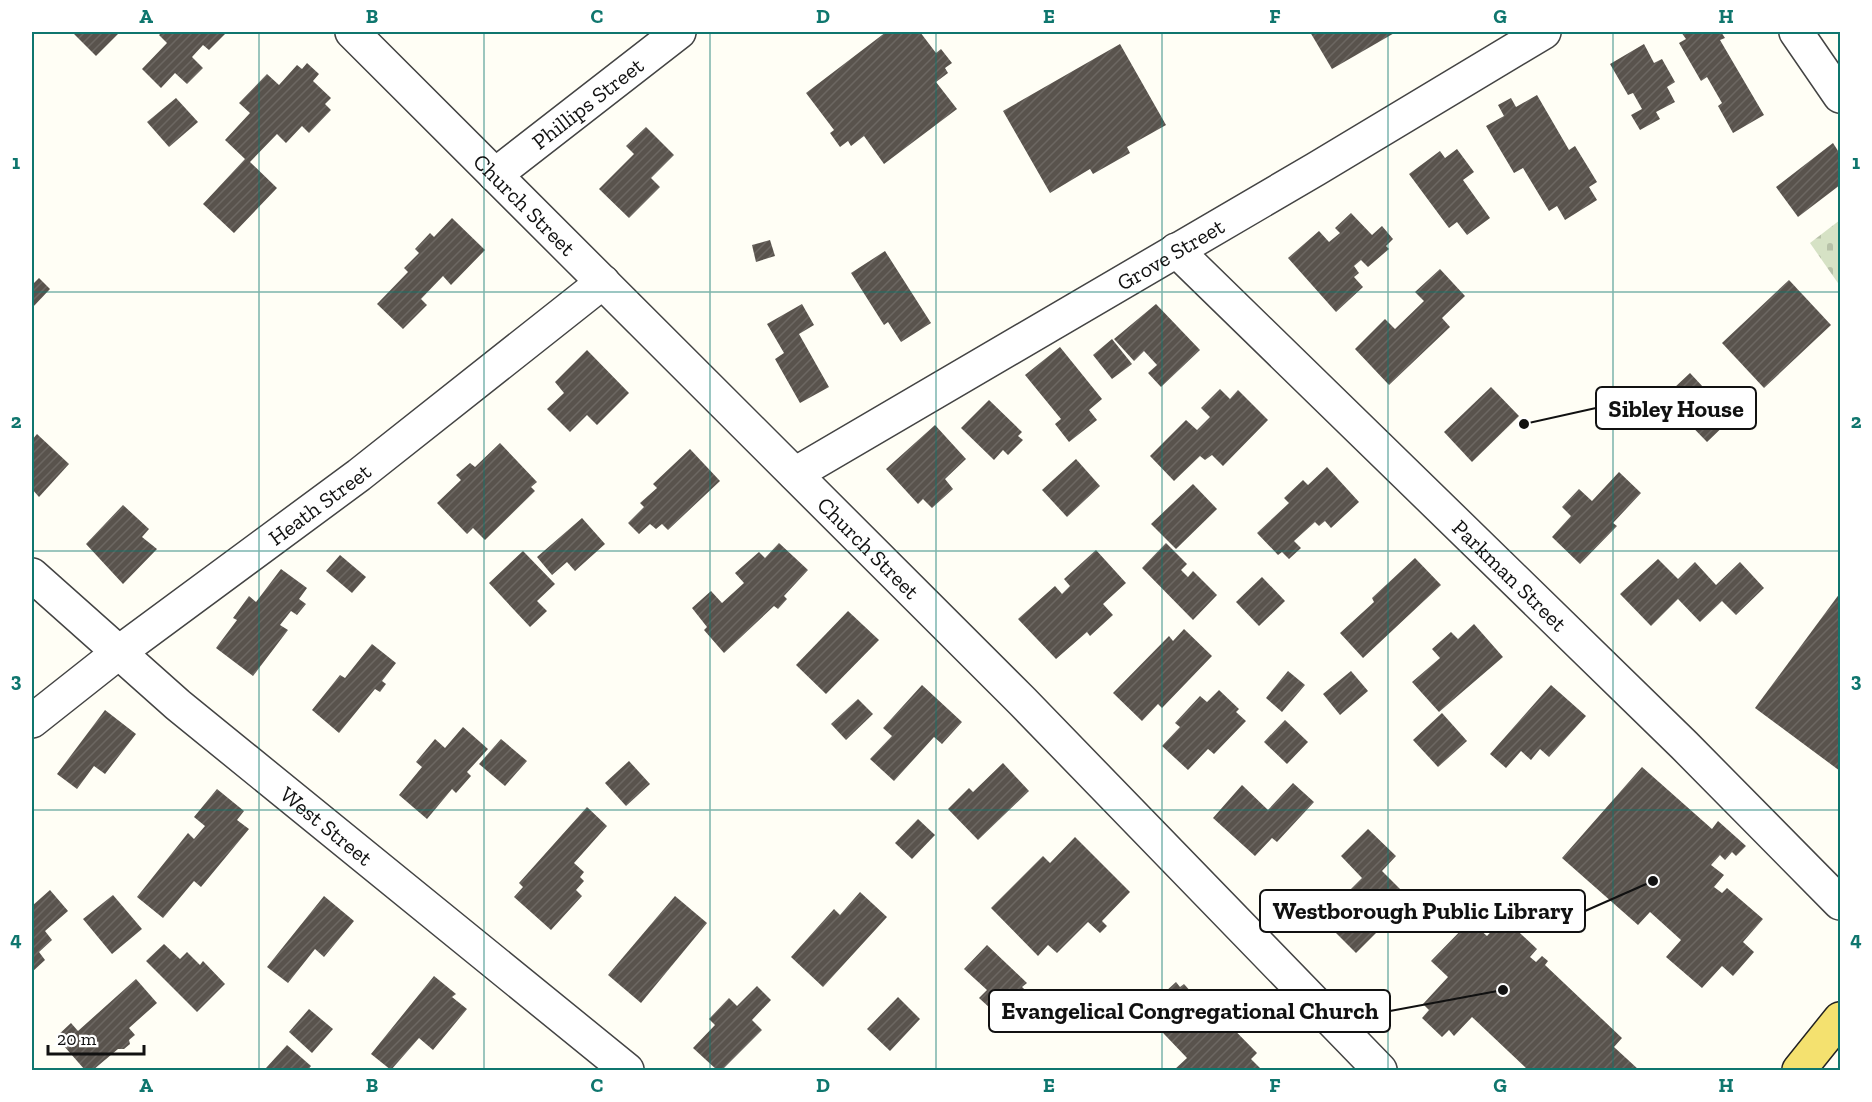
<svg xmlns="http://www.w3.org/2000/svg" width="1872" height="1102" viewBox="0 0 1872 1102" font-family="'Zilla Slab',serif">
  <defs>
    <pattern id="cemetery-stones" width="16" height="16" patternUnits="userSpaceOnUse" patternTransform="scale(1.5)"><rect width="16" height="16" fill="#d6e2c5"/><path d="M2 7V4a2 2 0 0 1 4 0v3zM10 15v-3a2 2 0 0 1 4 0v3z" fill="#b7c1a8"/></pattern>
    <pattern id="building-hatch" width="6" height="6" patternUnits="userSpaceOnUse" patternTransform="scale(1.5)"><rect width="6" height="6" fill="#59534d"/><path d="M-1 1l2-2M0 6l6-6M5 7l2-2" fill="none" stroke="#6c6762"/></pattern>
  </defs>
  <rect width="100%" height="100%" fill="#fffef5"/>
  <path fill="url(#cemetery-stones)" d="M1840 220V286L1810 243Z"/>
  <g fill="url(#building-hatch)">
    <path d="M77 32H118L119 33 96 56 74 34Z"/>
    <path d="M162 32H227L209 50 203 45 192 57 203 68 187 84 175 73 161 88 142 69 167 43 159 35Z"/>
    <path d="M886 32H920L936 53 941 49 952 63 945 68 948 73 936 82 957 109 884 164 864 136 851 146 848 141 840 147 830 133 834 130 806 93Z"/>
    <path d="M1310 32H1396L1332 69Z"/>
    <path d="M1681 32H1721L1725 38 1720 40 1764 115 1733 133 1718 106 1722 103 1707 77 1701 81 1679 43 1686 39Z"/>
    <path d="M1120 44 1166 125 1127 147 1130 153 1093 174 1090 169 1050 193 1003 111Z"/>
    <path d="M1644 44 1654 63 1662 59 1675 82 1667 87 1675 102 1656 112 1660 119 1640 130 1631 115 1642 109 1633 93 1628 95 1610 64Z"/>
    <path d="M307 63 319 74 313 81 331 98 325 104 331 110 309 133 302 126 286 143 277 134 250 162 277 188 234 233 203 204 245 159 225 140 250 113 239 103 267 74 279 85 297 65 302 69Z"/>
    <path d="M1537 95 1569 150 1575 146 1597 182 1589 187 1597 200 1565 220 1557 206 1549 211 1523 168 1514 173 1486 126 1504 116 1498 105 1511 98 1516 107Z"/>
    <path d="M176 98 198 122 169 147 147 122Z"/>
    <path d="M646 127 674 155 651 178 660 187 629 218 599 189 634 154 626 146Z"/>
    <path d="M1833 143 1840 154V185L1798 217 1776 187Z"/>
    <path d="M1457 149 1474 172 1463 180 1490 218 1467 235 1457 222 1449 228 1409 174 1440 151 1445 158Z"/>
    <path d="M1351 213 1372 235 1382 226 1393 239 1386 246 1389 249 1368 267 1361 260 1354 266 1359 273 1354 277 1363 287 1336 312 1288 258 1319 231 1329 242 1340 233 1335 228Z"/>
    <path d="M452 218 485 250 451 285 443 276 421 299 427 305 403 329 377 304 408 272 404 268 419 253 415 249 430 233 434 237Z"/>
    <path d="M770 240 775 256 756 262 752 245Z"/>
    <path d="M885 251 931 323 901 342 888 322 884 325 851 273Z"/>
    <path d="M1440 269 1465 296 1442 318 1450 327 1389 385 1355 349 1385 319 1395 329 1424 301 1415 292Z"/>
    <path d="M39 278 50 289 32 308V285Z"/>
    <path d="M1789 280 1831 325 1764 388 1722 343Z"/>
    <path d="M802 304 814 325 799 334 829 387 800 403 775 359 784 353 767 324Z"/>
    <path d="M1156 304 1200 350 1161 387 1148 373 1157 365 1144 351 1134 361 1114 339Z"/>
    <path d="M1112 339 1132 364 1112 379 1093 355Z"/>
    <path d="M1060 347 1102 399 1089 410 1097 420 1069 442 1055 424 1061 419 1025 375Z"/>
    <path d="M587 350 629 393 597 425 587 415 570 432 547 409 564 393 555 382Z"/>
    <path d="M1690 373 1732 418 1707 442 1674 408 1684 398 1674 388Z"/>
    <path d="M1491 387 1519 416 1472 462 1444 432Z"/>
    <path d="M1220 389 1230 399 1238 390 1268 420 1223 466 1212 455 1205 460 1200 456 1174 481 1150 456 1186 420 1197 430 1210 417 1201 408Z"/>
    <path d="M989 400 1022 432 1018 436 1023 440 1008 455 1003 450 994 460 961 428Z"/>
    <path d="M935 425 966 459 945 479 953 489 932 508 923 499 918 504 886 469Z"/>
    <path d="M37 434 69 464 39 497 32 489V440Z"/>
    <path d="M500 443 537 482 531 487 535 491 485 540 473 528 467 534 437 503 461 480 456 475 470 463 475 467Z"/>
    <path d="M690 449 720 481 668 530 662 524 656 529 650 524 639 534 628 523 644 507 640 503 657 488 653 484Z"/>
    <path d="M1076 459 1100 486 1067 517 1042 490Z"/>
    <path d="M1327 467 1359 502 1331 528 1325 521 1319 526 1315 522 1294 541 1301 548 1289 559 1282 552 1278 555 1257 533 1289 503 1284 498 1303 480 1308 485Z"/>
    <path d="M1619 472 1641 493 1613 523 1617 526 1580 564 1552 537 1571 516 1562 507 1579 489 1592 501Z"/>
    <path d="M1193 484 1217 509 1176 549 1151 524Z"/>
    <path d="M123 505 149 529 142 537 157 549 123 584 86 544Z"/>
    <path d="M582 518 605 544 575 571 567 562 552 575 537 557Z"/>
    <path d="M779 543 808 570 784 596 787 599 778 609 774 606 724 653 704 630 707 627 692 608 711 591 722 603 744 583 735 573 759 552 765 558Z"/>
    <path d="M1166 543 1187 564 1181 570 1188 577 1193 571 1217 595 1193 620 1142 568Z"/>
    <path d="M1096 550 1126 583 1103 604 1113 615 1090 636 1087 632 1056 659 1018 619 1055 586 1062 594 1070 586 1064 579Z"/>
    <path d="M523 551 555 584 537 601 547 611 530 627 489 583Z"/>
    <path d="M340 555 366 577 352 593 326 571Z"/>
    <path d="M1415 558 1441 585 1363 658 1340 633 1374 602 1372 598Z"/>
    <path d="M1658 559 1678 579 1695 562 1716 585 1740 562 1764 588 1736 615 1722 601 1700 622 1678 599 1651 626 1620 594Z"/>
    <path d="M281 569 307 588 299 599 306 604 297 615 291 611 280 625 288 630 253 676 216 648 237 620 233 618 249 596 256 602Z"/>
    <path d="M1262 577 1285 601 1259 626 1236 602Z"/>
    <path d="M1840 593V771L1755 708Z"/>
    <path d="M848 611 879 640 826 694 796 665Z"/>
    <path d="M1474 624 1503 657 1439 712 1412 682 1440 658 1432 649 1451 632 1458 639Z"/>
    <path d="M1184 629 1212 656 1162 708 1158 704 1142 721 1113 693 1169 636 1173 641Z"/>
    <path d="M372 644 396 663 382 681 386 684 380 692 375 689 339 733 312 710 340 675 345 678Z"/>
    <path d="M1288 671 1305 685 1282 712 1266 698Z"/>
    <path d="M1351 671 1368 691 1340 715 1323 694Z"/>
    <path d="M922 685 962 722 942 744 934 737 894 781 870 759 892 736 883 728Z"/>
    <path d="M1551 685 1586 716 1549 757 1540 749 1531 760 1521 751 1506 768 1490 754Z"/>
    <path d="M1219 690 1239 709 1236 712 1246 721 1214 754 1208 749 1188 770 1162 746 1180 727 1175 723 1200 696 1207 702Z"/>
    <path d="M858 699 873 714 846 740 831 724Z"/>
    <path d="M105 710 136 734 105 774 94 766 77 789 57 774Z"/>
    <path d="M1442 713 1467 741 1438 767 1413 740Z"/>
    <path d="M1285 720 1308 742 1287 764 1264 742Z"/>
    <path d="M463 727 488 749 467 772 471 776 456 793 452 789 427 819 399 795 422 767 416 762 435 739 445 748Z"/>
    <path d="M501 739 527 761 505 786 479 764Z"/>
    <path d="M629 761 650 784 626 806 605 783Z"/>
    <path d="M1003 763 1029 791 978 840 948 809 969 788 973 792Z"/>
    <path d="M1642 767 1712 829 1718 821 1746 846 1736 856 1732 852 1725 860 1720 855 1711 865 1724 875 1714 887 1722 893 1727 888 1763 919 1743 942 1754 952 1733 976 1722 966 1702 988 1666 957 1681 940 1650 912 1638 925 1562 858Z"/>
    <path d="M1293 783 1314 802 1277 842 1272 838 1255 856 1213 818 1242 785 1268 810Z"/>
    <path d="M217 789 244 811 237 820 249 829 201 887 194 881 163 918 137 897 188 833 194 839 205 826 194 817Z"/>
    <path d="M587 807 607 826 574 863 584 872 580 877 584 881 576 890 582 896 551 930 514 897 523 887 519 883Z"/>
    <path d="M918 819 935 835 912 859 895 843Z"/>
    <path d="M1368 829 1396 856 1382 871 1410 899 1356 953 1328 925 1347 906 1340 900 1362 878 1341 856Z"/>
    <path d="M1075 837 1130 892 1102 921 1107 926 1100 933 1088 922 1057 953 1048 945 1038 956 991 908 1043 856 1050 863Z"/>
    <path d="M50 890 68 911 45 931 52 940 39 952 45 960 32 972V906Z"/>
    <path d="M860 892 887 917 823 987 791 957 834 909 840 915Z"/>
    <path d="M113 895 142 929 112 954 83 919Z"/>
    <path d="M324 896 354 921 324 957 315 949 288 983 267 967Z"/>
    <path d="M675 896 707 923 641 1003 608 975Z"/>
    <path d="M1504 918 1537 949 1530 957 1536 962 1542 956 1548 961 1545 965 1622 1038 1614 1047 1639 1070H1528L1472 1017 1454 1036 1449 1030 1442 1037 1422 1018 1429 1010 1423 1004 1448 977 1431 961 1470 921 1487 936Z"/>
    <path d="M164 944 180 959 187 952 200 965 203 961 225 984 197 1012 146 961Z"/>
    <path d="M987 945 1027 983 1022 987 1040 1004 1015 1031 979 998 987 990 964 969Z"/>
    <path d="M434 976 456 994 452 997 467 1009 433 1050 419 1038 391 1070 371 1054Z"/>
    <path d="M136 979 157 1003 129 1028 135 1035 129 1040 130 1044 124 1049H118L93 1070H85L56 1037 71 1023 78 1031Z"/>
    <path d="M1176 982 1180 987 1184 984 1200 1002 1204 999 1257 1053 1251 1059 1260 1068 1258 1070H1174L1187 1058 1143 1012Z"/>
    <path d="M757 986 771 1000 752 1020 762 1030 722 1070H717L693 1048 715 1025 709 1019 729 998 737 1006Z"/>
    <path d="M898 997 920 1019 890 1051 867 1029Z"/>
    <path d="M309 1009 333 1029 312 1053 289 1032Z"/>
    <path d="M287 1045 311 1066 308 1070H270L266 1068Z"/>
  </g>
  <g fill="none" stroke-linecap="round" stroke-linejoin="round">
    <g stroke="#444" stroke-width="36">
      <g id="minor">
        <path id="s1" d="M352 32 1022 701 1380 1070"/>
        <path d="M1796 32 1840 96"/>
        <path id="s2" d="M495 175 679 32"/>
        <path id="s3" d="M1176 250 1684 745 1840 903"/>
        <path id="s4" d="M795 474 1316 169 1544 32"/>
        <path id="s5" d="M32 575 178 705 627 1070"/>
        <path id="s6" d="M32 721 118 653 359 475 603 282"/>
      </g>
    </g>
    <g stroke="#222" stroke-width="36">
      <path id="major" d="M1799 1070 1840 1019"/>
    </g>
    <use href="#minor" stroke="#fff" stroke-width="33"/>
    <use href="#major" stroke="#f4e16f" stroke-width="33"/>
  </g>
  <path fill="none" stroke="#0f766e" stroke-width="1.5" stroke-opacity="0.55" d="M259 32V1070M484 32V1070M710 32V1070M936 32V1070M1162 32V1070M1388 32V1070M1613 32V1070M32 292H1840M32 551H1840M32 810H1840"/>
  <g text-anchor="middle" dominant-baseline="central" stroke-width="6" stroke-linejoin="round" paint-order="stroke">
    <g font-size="22" fill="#111" stroke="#fff">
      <text stroke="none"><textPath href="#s2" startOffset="117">Phillips Street</textPath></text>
      <text stroke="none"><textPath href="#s1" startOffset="244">Church Street</textPath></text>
      <text stroke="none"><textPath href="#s4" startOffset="435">Grove Street</textPath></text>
      <text stroke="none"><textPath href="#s6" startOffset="360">Heath Street</textPath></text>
      <text stroke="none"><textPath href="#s1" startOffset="730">Church Street</textPath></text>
      <text stroke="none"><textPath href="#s3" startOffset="466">Parkman Street</textPath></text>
      <text stroke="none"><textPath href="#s5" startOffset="387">West Street</textPath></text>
    </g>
  </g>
  <path fill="none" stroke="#111" stroke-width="2" d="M1524 424L1596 408M1653 881L1585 911M1503 990L1390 1011"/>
  <g fill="#111" stroke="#fff" stroke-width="2">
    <circle cx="1524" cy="424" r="6"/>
    <circle cx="1653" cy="881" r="6"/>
    <circle cx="1503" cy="990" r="6"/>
  </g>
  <g fill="#fff" stroke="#111" stroke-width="2">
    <rect x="1596" y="387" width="160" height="42" rx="6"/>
    <rect x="1260" y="890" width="325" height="42" rx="6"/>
    <rect x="989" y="990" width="401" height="42" rx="6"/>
  </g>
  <g font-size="24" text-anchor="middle" font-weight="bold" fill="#111">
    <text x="1676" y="417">Sibley House</text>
    <text x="1423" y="919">Westborough Public Library</text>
    <text x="1190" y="1019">Evangelical Congregational Church</text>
  </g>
  <rect width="1872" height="1102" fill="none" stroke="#ffffff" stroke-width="66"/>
  <path d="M48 1045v9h96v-9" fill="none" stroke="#111111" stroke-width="3"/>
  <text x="57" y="1045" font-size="18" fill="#111111" stroke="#ffffff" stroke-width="4.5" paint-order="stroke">20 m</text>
  <rect x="33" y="33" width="1806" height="1036" fill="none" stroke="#0f766e" stroke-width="2"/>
  <g font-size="20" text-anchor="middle" font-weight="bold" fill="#0f766e">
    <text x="146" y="23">A</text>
    <text x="372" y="23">B</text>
    <text x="597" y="23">C</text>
    <text x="823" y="23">D</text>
    <text x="1049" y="23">E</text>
    <text x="1275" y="23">F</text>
    <text x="1500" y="23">G</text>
    <text x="1726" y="23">H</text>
    <text x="16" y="169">1</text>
    <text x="1856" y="169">1</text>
    <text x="16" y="428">2</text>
    <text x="1856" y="428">2</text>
    <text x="16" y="687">3</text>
    <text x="1856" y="687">3</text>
    <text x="16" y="946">4</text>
    <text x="1856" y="946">4</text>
    <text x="146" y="1092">A</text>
    <text x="372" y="1092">B</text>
    <text x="597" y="1092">C</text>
    <text x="823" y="1092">D</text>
    <text x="1049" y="1092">E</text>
    <text x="1275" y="1092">F</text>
    <text x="1500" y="1092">G</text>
    <text x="1726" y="1092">H</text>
  </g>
</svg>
